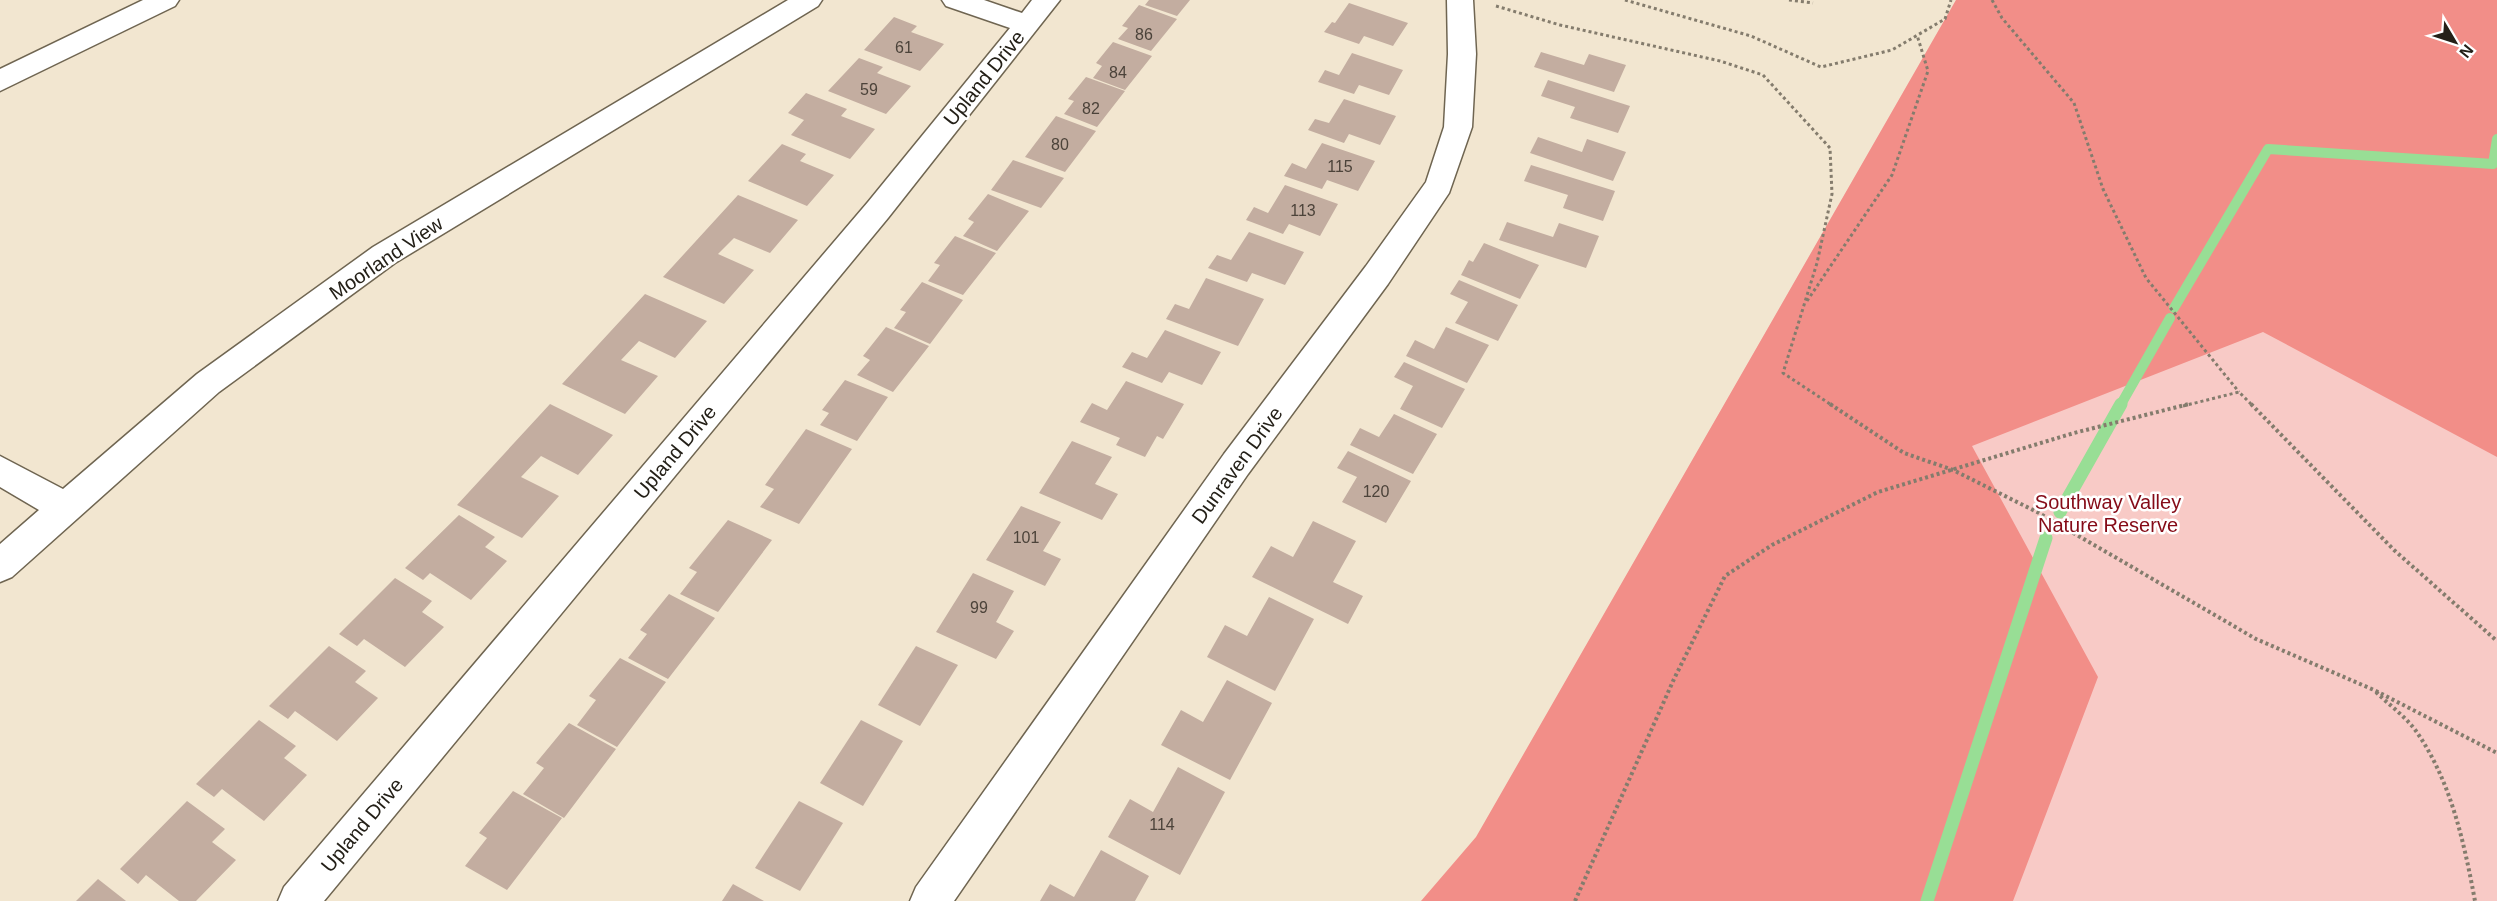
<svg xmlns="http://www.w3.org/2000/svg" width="2497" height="901" viewBox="0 0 2497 901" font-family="Helvetica,sans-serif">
  <rect width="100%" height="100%" fill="#f2e6d0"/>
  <path fill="#f8cac6" d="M1956 0 2497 139V901H1440Z"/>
  <path fill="#f28e88" d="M1956 0H2497V457L2263 332 1972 446 2098 677 2013 901H1421L1476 837Z"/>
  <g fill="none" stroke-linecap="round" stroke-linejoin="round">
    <g stroke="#98de95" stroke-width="10">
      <path d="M2174 308 2268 149 2493 164 2497 139"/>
      <path d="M2120 406 2170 318"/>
    </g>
    <g stroke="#98de95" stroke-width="13">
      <path d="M2060 512 2121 404"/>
      <path d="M1927 901 2046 538"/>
    </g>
  </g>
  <g fill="#c3ada0">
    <path d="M1149 0H1190L1177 16 1145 5Z"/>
    <path d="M1349 3 1408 23 1393 46 1364 36 1359 44 1324 32 1332 22 1335 23Z"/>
    <path d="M1139 5 1177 19 1151 51 1118 39 1128 28 1122 26Z"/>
    <path d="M894 17 917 26 911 32 944 44 920 71 864 50Z"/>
    <path d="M1113 42 1152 56 1125 90 1093 78 1102 66 1096 63Z"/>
    <path d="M1541 52 1584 65 1589 54 1626 65 1614 92 1534 67Z"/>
    <path d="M1352 53 1403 70 1389 95 1359 85 1354 94 1318 82 1325 70 1339 75Z"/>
    <path d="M859 58 883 67 877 73 911 86 886 114 828 91Z"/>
    <path d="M1086 77 1125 91 1097 127 1064 114 1074 101 1068 99Z"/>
    <path d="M1548 80 1630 106 1618 133 1570 118 1575 107 1541 96Z"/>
    <path d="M806 93 847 109 841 116 875 129 850 159 791 135 804 120 788 113Z"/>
    <path d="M1344 99 1396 116 1380 145 1349 134 1344 143 1308 130 1315 119 1329 123Z"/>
    <path d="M1056 116 1096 131 1065 172 1025 157Z"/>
    <path d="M1538 137 1582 152 1587 139 1626 152 1613 181 1530 153Z"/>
    <path d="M1322 143 1375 161 1358 191 1327 180 1322 189 1284 176 1292 163 1306 169Z"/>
    <path d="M782 144 806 154 800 161 834 175 807 206 748 181Z"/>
    <path d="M1013 160 1064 178 1041 208 991 190Z"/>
    <path d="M1531 165 1615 191 1603 221 1563 208 1568 195 1524 181Z"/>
    <path d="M1285 185 1338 204 1320 236 1289 224 1283 234 1246 220 1254 207 1268 213Z"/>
    <path d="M988 194 1029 211 997 251 963 236 974 222 968 219Z"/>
    <path d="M738 195 798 220 770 253 734 238 718 254 754 270 724 304 663 277Z"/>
    <path d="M1507 222 1553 237 1559 223 1599 236 1586 268 1499 240Z"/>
    <path d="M1249 232 1304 252 1285 285 1252 273 1247 282 1208 268 1217 255 1231 260Z"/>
    <path d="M955 236 996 253 963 295 928 281 940 265 934 263Z"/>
    <path d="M1484 243 1539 265 1520 299 1461 275 1469 260 1473 262Z"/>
    <path d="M1206 278 1264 299 1238 346 1166 319 1175 304 1189 309Z"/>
    <path d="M1459 280 1518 305 1498 341 1455 323 1468 302 1450 294Z"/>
    <path d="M922 282 963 300 930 344 894 328 906 312 900 310Z"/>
    <path d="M645 294 707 321 675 358 639 341 621 360 658 376 625 414 562 384Z"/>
    <path d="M886 327 929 346 893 392 857 375 870 360 863 356Z"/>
    <path d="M1446 327 1489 345 1467 383 1406 356 1415 340 1434 349Z"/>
    <path d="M1165 330 1221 352 1202 385 1169 372 1162 383 1122 367 1132 352 1147 358Z"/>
    <path d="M1404 362 1465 389 1442 428 1400 409 1413 386 1394 377Z"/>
    <path d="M845 380 888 397 857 441 820 425 829 413 822 410Z"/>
    <path d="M1126 381 1184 404 1163 439 1157 436 1145 457 1116 445 1120 438 1080 422 1092 403 1107 410Z"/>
    <path d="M550 404 613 435 578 475 541 456 521 477 559 496 522 538 457 505Z"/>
    <path d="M1394 414 1437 434 1413 474 1350 445 1360 428 1379 437Z"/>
    <path d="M806 429 852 449 799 524 760 507 774 489 765 485Z"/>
    <path d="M1072 441 1112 457 1095 484 1118 494 1102 520 1039 493Z"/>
    <path d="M1348 451 1411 481 1386 523 1342 502 1357 477 1337 468Z"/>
    <path d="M1021 506 1061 522 1043 551 1061 559 1045 586 986 560Z"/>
    <path d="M459 515 495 537 485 547 507 561 471 600 430 573 423 580 405 568Z"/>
    <path d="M728 520 772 540 718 612 680 594 697 572 689 568Z"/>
    <path d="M1313 521 1356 541 1333 582 1363 596 1348 624 1252 577 1271 546 1293 557Z"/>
    <path d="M973 573 1014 591 996 622 1014 631 996 659 936 632Z"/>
    <path d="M395 578 432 601 422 612 444 627 405 667 364 639 357 646 339 634Z"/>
    <path d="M669 594 715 618 668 679 628 658 647 634 640 630Z"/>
    <path d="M1269 597 1314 619 1275 691 1207 657 1225 625 1247 636Z"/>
    <path d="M329 646 366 671 355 682 378 698 337 741 295 711 288 719 269 706Z"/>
    <path d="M916 646 958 665 920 726 878 705Z"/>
    <path d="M620 658 666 682 617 747 577 725 596 700 589 696Z"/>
    <path d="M1227 680 1272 703 1230 780 1161 745 1181 710 1203 722Z"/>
    <path d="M259 720 296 746 284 758 307 775 264 821 222 789 214 797 196 784Z"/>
    <path d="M861 720 903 741 863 806 820 783Z"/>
    <path d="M569 723 616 749 564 818 523 794 544 768 536 763Z"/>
    <path d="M1178 767 1225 792 1180 875 1108 837 1130 799 1153 812Z"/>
    <path d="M513 791 562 818 507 890 465 866 487 838 479 833Z"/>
    <path d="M187 801 225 829 212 842 236 860 196 901H179L146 875 138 884 120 869Z"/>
    <path d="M799 801 843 823 800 891 755 868Z"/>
    <path d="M1101 850 1149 876 1135 901H1040L1050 884 1074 897Z"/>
    <path d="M98 879 126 901H76Z"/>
    <path d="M733 884 764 901H722Z"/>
  </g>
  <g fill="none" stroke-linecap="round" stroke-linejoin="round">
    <g stroke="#6f6551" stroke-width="3">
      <g id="minor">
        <path d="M143 0H179L175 6 0 91V69Z"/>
        <path d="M788 0H822L818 6 395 263 219 392 12 577 0 582V544L39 510 0 487V456L63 489 197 374 373 247Z"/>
        <path d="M942 0H984L1022 13 1032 0H1060L888 218 324 901H278L284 887 868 202 1010 28 946 6Z"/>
        <path d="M1447 0H1473L1476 54 1472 127 1449 193 1388 284 1248 474 954 901H910L916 887 1224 454 1366 266 1426 182 1444 127 1448 54Z"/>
      </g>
    </g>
    <g stroke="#847c6d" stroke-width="3" stroke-dasharray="3 3" stroke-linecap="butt">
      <path d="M1625 0 1751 36 1821 67 1892 50 1945 19 1951 0"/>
      <path d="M1789 0 1813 3"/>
      <path d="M1992 0 2002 18 2074 103 2103 189 2146 278 2239 392"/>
      <path d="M1496 6 1560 25 1720 61 1763 75 1830 148 1832 194 1817 263 1783 373 1833 406"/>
      <path d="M1807 301 1892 175 1928 71 1917 35"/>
      <path d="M2183 406 2239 392 2253 406"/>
    </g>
    <g stroke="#847c6d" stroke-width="4" stroke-dasharray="3 3" stroke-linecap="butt">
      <path d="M1830 404 1904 453 1953 470 2039 513 2256 639 2374 690 2497 753"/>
      <path d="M2251 404 2394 550 2497 641"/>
      <path d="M2376 692C2389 705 2405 716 2416 731 2451 781 2464 842 2475 901"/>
      <path d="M1575 901 1674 679 1725 576 1772 545 1878 492 2074 433 2189 404"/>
    </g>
    <use href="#minor" fill="#fff" fill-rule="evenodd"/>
  </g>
  <g text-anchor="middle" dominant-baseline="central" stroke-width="5" stroke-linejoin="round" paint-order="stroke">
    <g font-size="16" fill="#4c433a">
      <text x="1144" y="34">86</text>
      <text x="904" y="47">61</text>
      <text x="1118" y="72">84</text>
      <text x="869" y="89">59</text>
      <text x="1091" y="108">82</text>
      <text x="1060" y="144">80</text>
      <text x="1340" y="166">115</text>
      <text x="1303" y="210">113</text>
      <text x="1376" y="491">120</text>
      <text x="1026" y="537">101</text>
      <text x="979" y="607">99</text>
      <text x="1162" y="824">114</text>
    </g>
    <g font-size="20" fill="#242018" stroke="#fff">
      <text transform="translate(984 78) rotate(-51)">Upland Drive</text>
      <text transform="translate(386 258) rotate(-34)">Moorland View</text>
      <text transform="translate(675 452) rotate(-50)">Upland Drive</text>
      <text transform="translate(1237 465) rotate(-54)">Dunraven Drive</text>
      <text transform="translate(362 825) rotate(-50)">Upland Drive</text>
    </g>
    <g font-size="20" fill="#850b17" stroke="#fff">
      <text x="2108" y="502">Southway Valley<tspan x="2108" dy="23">Nature Reserve</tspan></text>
    </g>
  </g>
  <g transform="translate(2455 42) rotate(129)" stroke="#ffffff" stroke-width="4.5" paint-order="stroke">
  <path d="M0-4.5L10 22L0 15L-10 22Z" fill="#242018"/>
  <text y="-9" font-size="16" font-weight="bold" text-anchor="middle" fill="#242018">N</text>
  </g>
</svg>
